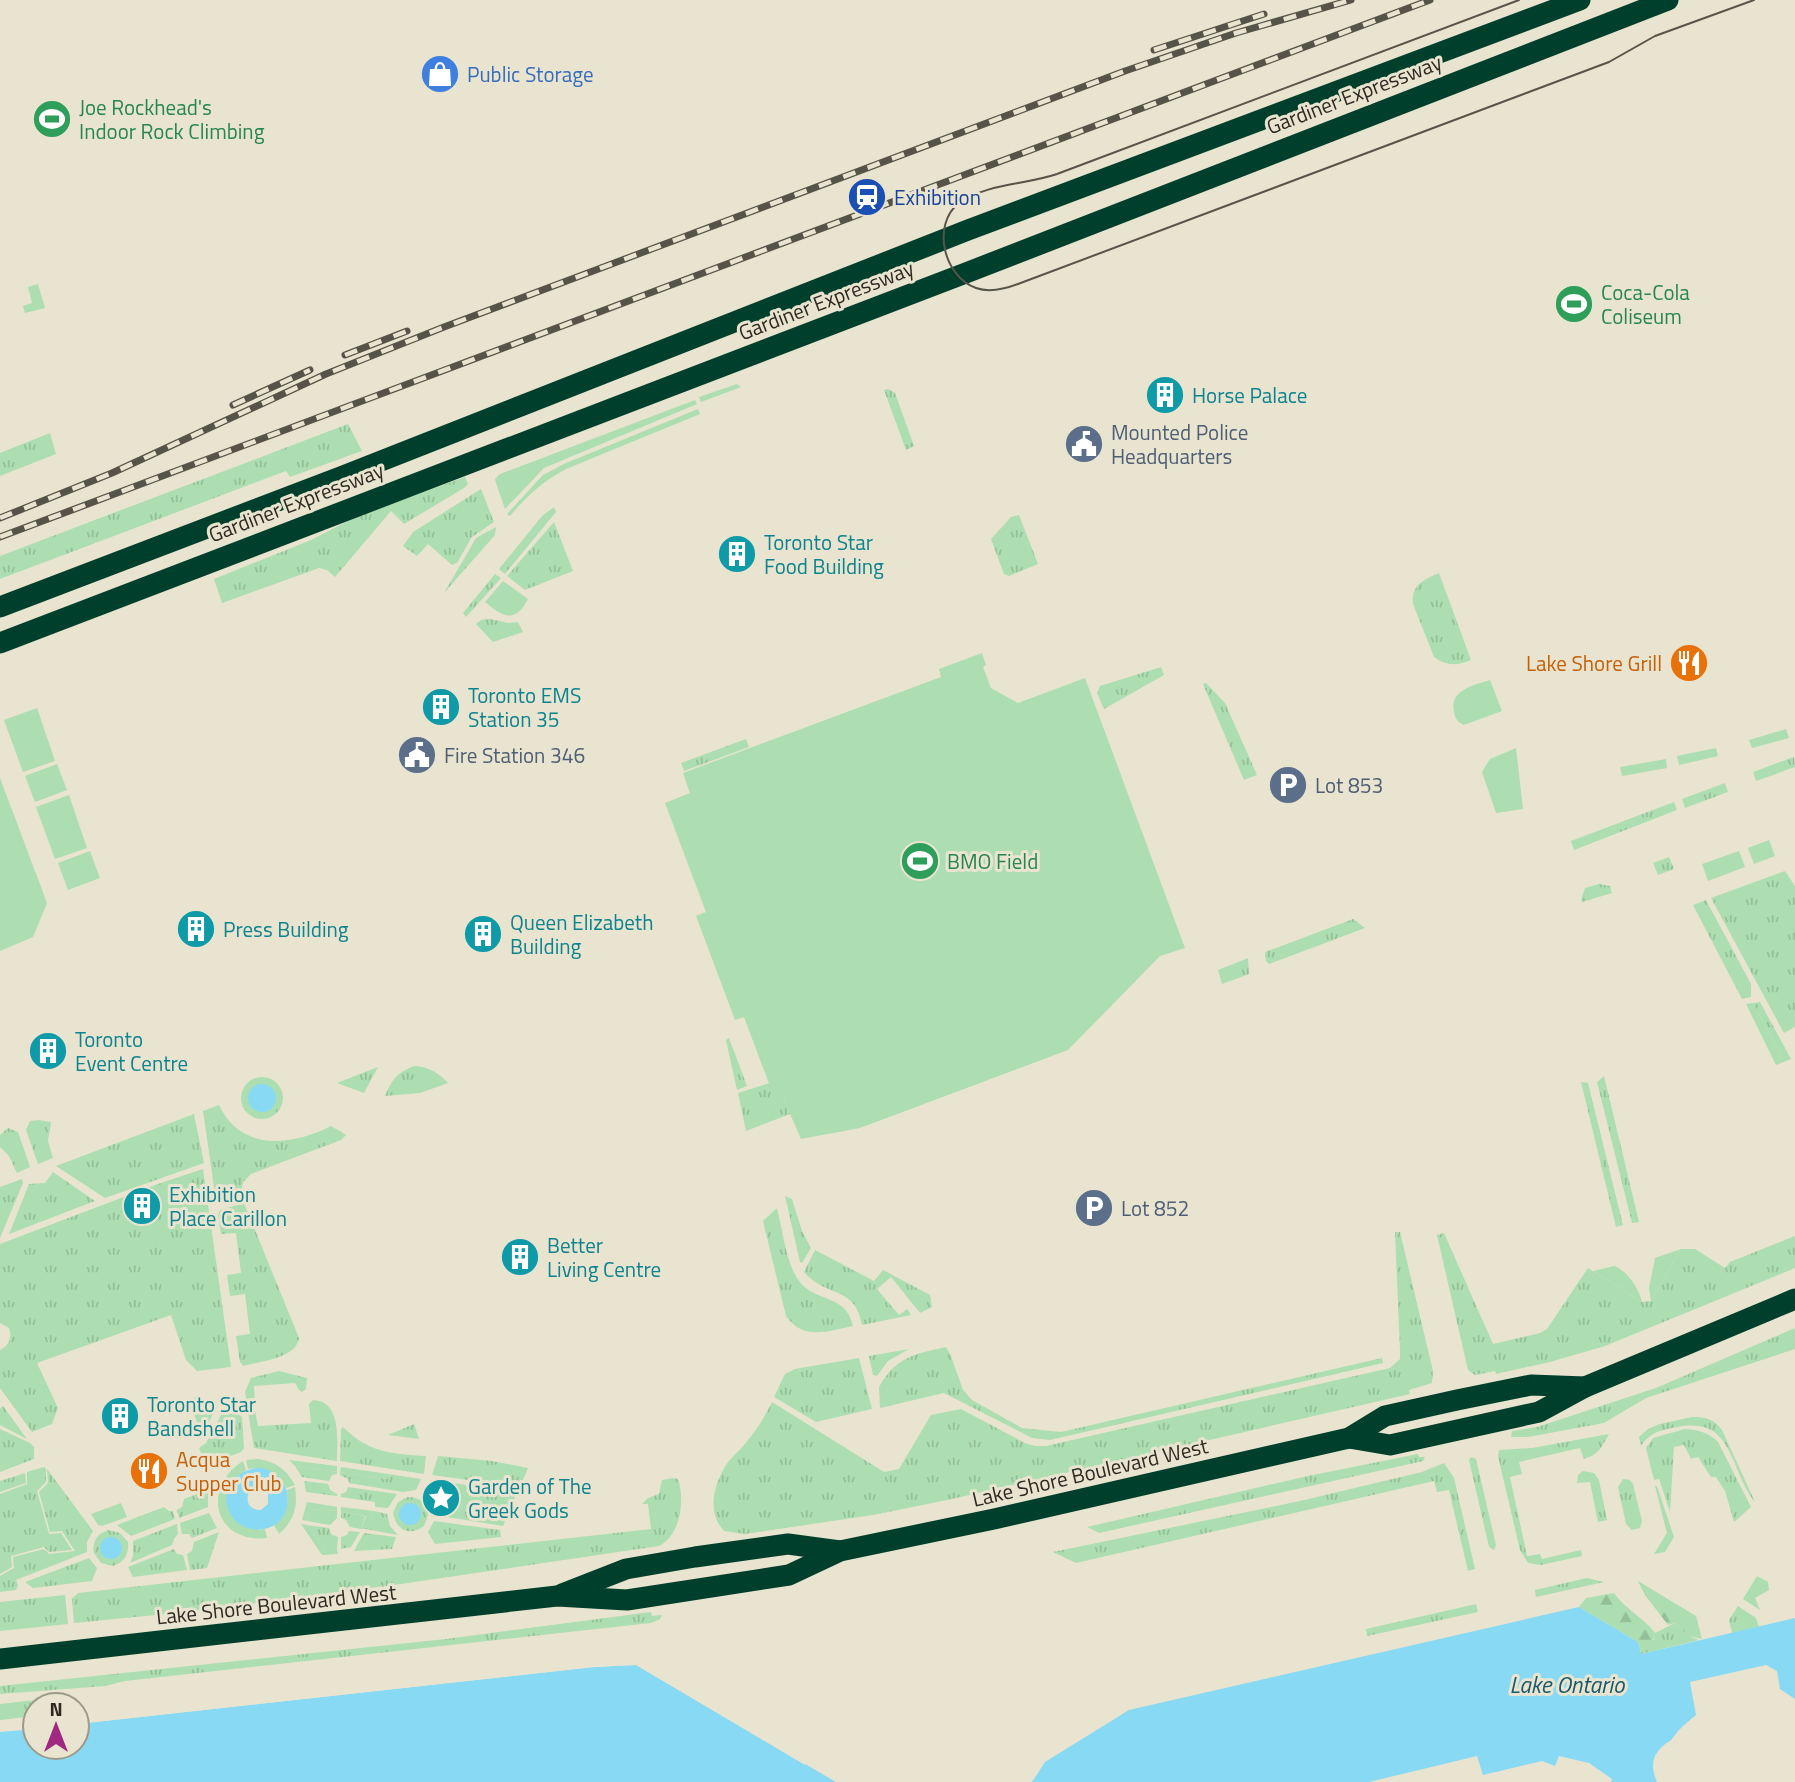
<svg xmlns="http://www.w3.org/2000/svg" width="1795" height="1782" viewBox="0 0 1795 1782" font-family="'Titillium Web',sans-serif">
  <defs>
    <pattern id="grass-tufts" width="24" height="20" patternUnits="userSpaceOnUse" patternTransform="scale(1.75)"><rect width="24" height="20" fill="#acdeb1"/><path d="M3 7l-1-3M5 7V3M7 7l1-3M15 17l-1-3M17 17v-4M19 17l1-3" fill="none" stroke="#94bf98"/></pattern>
    <pattern id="forest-firs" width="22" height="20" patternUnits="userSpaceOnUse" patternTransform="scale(1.75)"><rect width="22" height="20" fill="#acdeb1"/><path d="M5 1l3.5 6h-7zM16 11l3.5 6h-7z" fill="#94bf98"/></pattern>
  </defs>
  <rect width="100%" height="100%" fill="#e9e4cf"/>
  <g fill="url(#grass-tufts)">
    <path d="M888 389 895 393 914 446 906 450 884 390Z"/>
    <path d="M348 424 362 451 290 477 286 471 0 579V556Z"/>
    <path d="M50 433 56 454 0 476V453Z"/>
    <path d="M465 477 468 484 464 488 404 524 391 511 335 577 327 570 319 568 222 603 214 579 311 540 358 516Z"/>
    <path d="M481 489 494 522 472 537 457 563 452 565 428 544 417 556 403 546 413 532Z"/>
    <path d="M554 507 556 512 505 574 499 569 542 516Z"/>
    <path d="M1019 515 1038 564 1009 576 1004 574 991 539 1011 517Z"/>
    <path d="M554 522 573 571 525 590 507 576Z"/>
    <path d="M496 527 495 535 444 593 476 538Z"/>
    <path d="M1439 573 1471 660C1458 666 1446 666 1434 657L1413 604C1411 585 1423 580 1439 573Z"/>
    <path d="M495 574 501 578 466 617 463 613Z"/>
    <path d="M490 619 508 623 518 622 523 632 493 642 476 624 481 620Z"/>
    <path d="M1161 667 1164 675 1104 709 1097 693 1100 686Z"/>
    <path d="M1206 683 1225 703 1257 775 1244 780 1203 684Z"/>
    <path d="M746 739 749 747 684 771 681 763Z"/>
    <path d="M1794 757 1795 767 1756 781 1753 772Z"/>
    <path d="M1725 783 1728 792 1685 808 1682 799Z"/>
    <path d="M1674 802 1677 810 1574 850 1571 841Z"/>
    <path d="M1669 857 1674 869 1658 875 1653 863Z"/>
    <path d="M1785 871 1795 886V1027L1784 1033 1711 898Z"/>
    <path d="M1599 884 1610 886 1612 893 1582 902 1581 900 1585 888Z"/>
    <path d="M1706 900 1751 984V997L1742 999 1693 905Z"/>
    <path d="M1353 919 1365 928 1269 964 1266 961 1265 952Z"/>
    <path d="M1248 958 1249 974 1222 984 1218 970Z"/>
    <path d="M1760 1002 1791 1059 1781 1063 1780 1053 1753 1003Z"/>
    <path d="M729 1038 747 1086 737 1090 726 1040Z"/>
    <path d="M414 1066C425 1065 441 1074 448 1083L420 1093 385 1096C392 1079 397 1073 414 1066Z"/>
    <path d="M378 1067 364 1093 337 1083Z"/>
    <path d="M1604 1076 1639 1222 1632 1223 1597 1082Z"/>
    <circle cx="262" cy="1098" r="21"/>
    <path d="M776 1081 790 1114 746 1131 738 1093Z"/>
    <path d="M1581 1082 1588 1083 1623 1225 1616 1227Z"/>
    <path d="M219 1105C241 1152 292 1146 331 1126L346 1135 341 1140 251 1174 243 1182 241 1192 215 1194 203 1111Z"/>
    <path d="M194 1114 204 1163 105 1198 56 1166Z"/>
    <path d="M38 1120 51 1122 48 1141 53 1158 38 1164 26 1130 30 1121Z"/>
    <path d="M8 1128 18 1132 30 1167 17 1173 9 1156 0 1147V1135Z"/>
    <path d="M203 1169 231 1367 197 1371 186 1360 171 1315 37 1363 58 1408 52 1424 32 1432 0 1388V1350C10 1345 12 1337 9 1328L0 1323V1244L155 1185Z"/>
    <path d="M53 1172 95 1201 9 1234 29 1184 45 1183Z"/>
    <path d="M22 1179 23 1183 0 1238V1187Z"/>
    <path d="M785 1196 792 1199 802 1231 811 1248 802 1263 800 1262Z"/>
    <path d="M244 1203 299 1338C296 1359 260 1361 243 1366L240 1362 236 1336 250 1334 245 1294 230 1296 227 1275 241 1273 236 1233 221 1234 218 1215 220 1210Z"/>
    <path d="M777 1208C782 1228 786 1261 797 1278 813 1304 846 1292 853 1326 828 1331 803 1341 786 1316L763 1221Z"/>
    <path d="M1395 1232H1400L1433 1371 1432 1383 1409 1390 1410 1394 952 1499 873 1515 745 1534 724 1531C707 1512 713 1486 726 1465 732 1456 742 1449 748 1440 758 1428 765 1416 772 1402L884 1472 899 1469 931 1415 961 1409 1025 1443 1035 1446H1046L1390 1368 1400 1359V1350Z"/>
    <path d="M1444 1233 1493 1344 1540 1333 1547 1329 1588 1268 1642 1302 1651 1301 1681 1249H1695L1725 1268 1730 1262 1795 1236V1268L1605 1346 1550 1362 1496 1374 1495 1371 1475 1375 1468 1370 1437 1235Z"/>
    <path d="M815 1250 874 1281 883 1270 930 1295 932 1307 920 1313 891 1277 877 1289 899 1315 907 1309 911 1315 862 1325C855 1285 826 1298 804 1272Z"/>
    <path d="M1795 1328V1349L1646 1398 1604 1423 1528 1437H1511L1512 1431 1537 1427 1656 1388Z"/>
    <path d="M946 1347 951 1356 963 1390 972 1400 1022 1428 1061 1432 1382 1358 1383 1363 1050 1440 1032 1438 944 1393 880 1408 879 1387C896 1357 914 1354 946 1347Z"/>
    <path d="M909 1349 888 1361 877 1376 873 1375 869 1356Z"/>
    <path d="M859 1358 872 1409 816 1422 774 1397 785 1374 795 1369Z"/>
    <path d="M279 1371 307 1378 306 1389 302 1392 299 1390 295 1383 254 1386 255 1402 247 1403 245 1392 251 1378Z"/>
    <path d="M198 1396 214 1412 202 1435 189 1401Z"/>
    <path d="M313 1400C342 1401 337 1441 337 1461L254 1448 248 1412 255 1411 258 1426 311 1423 309 1404Z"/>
    <path d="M3 1406 27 1439 0 1425V1409Z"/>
    <path d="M236 1413 242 1417 244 1448 241 1452 206 1466 199 1448 206 1443 221 1415Z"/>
    <path d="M1692 1417C1706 1417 1714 1419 1722 1430L1755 1502C1729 1470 1734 1416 1678 1427 1662 1430 1651 1431 1641 1446L1639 1437 1648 1429 1660 1424Z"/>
    <path d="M414 1424 419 1439 388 1435Z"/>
    <path d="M343 1427C369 1453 392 1454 426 1456L424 1474 340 1461 341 1429Z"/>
    <path d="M0 1429 30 1443 34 1447V1459L0 1472Z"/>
    <path d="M1685 1429C1699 1430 1708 1432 1718 1442L1751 1507 1734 1522 1725 1491 1716 1477H1711L1698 1457 1691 1459 1684 1445 1674 1447 1670 1512 1659 1479 1654 1480 1646 1448 1653 1438Z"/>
    <path d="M1609 1434C1602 1447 1598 1455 1584 1459L1580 1448 1519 1462 1522 1474 1510 1477 1527 1556 1540 1554 1542 1559 1581 1550 1582 1556 1541 1565 1528 1563 1520 1550 1498 1456 1499 1450 1532 1448Z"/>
    <path d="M1418 1454 1419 1457H1425L1423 1461 1099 1533 1087 1527 1308 1476Z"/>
    <path d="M438 1456 492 1461 528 1468 520 1487 432 1475Z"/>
    <path d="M1471 1457 1476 1459 1496 1545 1494 1550 1489 1547 1469 1460Z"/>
    <path d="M1444 1463 1454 1478 1475 1569 1468 1571 1449 1490 1437 1492 1434 1481 1076 1563 1053 1552 1300 1501 1422 1472Z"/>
    <path d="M295 1466 337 1472V1474L332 1475 329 1481 302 1477Z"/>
    <path d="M44 1467 46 1469V1482L37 1491 49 1534 61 1533 72 1550 49 1552 44 1547 11 1556 12 1567 0 1574V1494L27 1484V1472Z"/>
    <path d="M47 1469 93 1531 87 1542V1552L16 1580 18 1585 16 1590 0 1592V1576L14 1568 13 1557 44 1549 49 1554 75 1551 62 1531 50 1532 39 1492 48 1483Z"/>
    <path d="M1583 1471 1594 1473 1599 1480 1607 1520 1598 1522 1590 1482 1577 1483 1578 1475Z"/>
    <path d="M340 1472 387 1479 388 1474 421 1479 416 1490 403 1492 349 1483 348 1479 340 1475Z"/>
    <path d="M25 1473 26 1483 0 1492V1481Z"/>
    <path d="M673 1478 678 1479C685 1499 681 1535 659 1546L401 1584 186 1612 74 1623 72 1599 78 1593 651 1529 648 1504H642L648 1498 659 1494 662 1480Z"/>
    <path d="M1623 1479 1630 1480 1633 1484 1642 1521 1640 1528 1632 1530 1626 1524 1618 1487Z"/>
    <path d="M431 1480 517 1492 503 1526 435 1515 433 1504 427 1495Z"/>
    <path d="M304 1481 328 1484 330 1490 337 1494V1496L306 1492Z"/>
    <path d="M348 1487 397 1494 388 1508 375 1507V1502L341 1497V1494L346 1492Z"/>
    <path d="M208 1490V1507L179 1518 177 1510 182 1507 184 1499Z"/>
    <path d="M408 1497C420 1497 427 1503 428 1515L424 1526C410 1537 396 1530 393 1513L398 1502Z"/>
    <path d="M164 1507 169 1511H173L175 1519 131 1536 117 1525Z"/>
    <path d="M312 1509 337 1511V1518L330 1525 307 1521Z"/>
    <path d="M374 1511 387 1514 390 1526 398 1535 365 1529Z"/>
    <path d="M341 1512 365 1516 361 1529 350 1527 346 1520 341 1518Z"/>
    <path d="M209 1513 217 1528 192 1538 189 1534H182L180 1523Z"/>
    <path d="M434 1521 500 1530 501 1537 435 1544 428 1532Z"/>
    <path d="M177 1524 178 1534 174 1539 172 1545 130 1563 133 1556V1541Z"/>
    <path d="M307 1525 329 1528 331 1534 338 1537 337 1549H326Z"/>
    <path d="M108 1530 120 1533 128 1542C129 1554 125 1562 113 1566L101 1563 94 1553C92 1541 97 1534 108 1530Z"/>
    <path d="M349 1531 360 1532 351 1547 341 1549V1537L347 1535Z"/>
    <path d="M219 1532 207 1568 190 1570 187 1554 192 1551 194 1542Z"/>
    <path d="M364 1533 396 1537 392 1549 354 1551Z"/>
    <path d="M174 1549 177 1554 183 1555 187 1570 133 1577 128 1567Z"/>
    <path d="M89 1558 97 1568 92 1581 33 1588 25 1582Z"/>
    <path d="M1587 1578 1604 1582 1536 1597 1535 1590Z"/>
    <path d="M65 1595 68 1624 0 1631V1602Z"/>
    <path d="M1476 1604 1478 1612 1367 1636 1366 1629Z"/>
    <path d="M1738 1606 1756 1618 1759 1627 1732 1633 1729 1620Z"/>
    <path d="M651 1612 652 1616 662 1615 660 1619 651 1623 125 1681 105 1686 0 1694V1686L446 1639Z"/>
    <path d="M1675 1623 1689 1636 1699 1640 1641 1654 1640 1650 1654 1639 1655 1633Z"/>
    <path d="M35 1700V1716L0 1720V1704Z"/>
  </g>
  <g fill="url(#forest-firs)">
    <path d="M1638 1581 1696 1616 1702 1639 1689 1636 1675 1623 1668 1625 1645 1595Z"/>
    <path d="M1614 1593C1625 1609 1643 1617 1655 1633 1654 1641 1647 1647 1640 1650L1638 1642 1579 1607 1586 1598Z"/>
  </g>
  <g fill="#acdeb1">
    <path d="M38 284 45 308 25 313 23 306 32 303 28 287Z"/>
    <path d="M737 384 741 387 701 402 699 397Z"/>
    <path d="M695 400 697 404 544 468 505 509 496 483 495 479 500 474Z"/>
    <path d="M698 409 700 414 566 469C543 481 527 496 510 516L507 514 543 475 566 463Z"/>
    <path d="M503 581 528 599C515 624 503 617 485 602Z"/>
    <path d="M982 653 986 665 983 667 991 688 1018 703 1085 678 1185 948 1160 956 1068 1050 860 1128 801 1139 784 1100 776 1102 744 1017 735 1020 696 916 706 912 665 803 690 793 683 773 941 677 939 669Z"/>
    <path d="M1490 680 1502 711 1464 725C1458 722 1455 719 1454 712 1449 690 1474 685 1490 680Z"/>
    <path d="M37 708 55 761 23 772 4 720Z"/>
    <path d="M1786 729 1789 738 1752 748 1749 740Z"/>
    <path d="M1516 748 1523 809 1496 813 1482 772 1490 759Z"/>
    <path d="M1716 748 1718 756 1679 765 1677 756Z"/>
    <path d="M1666 759 1667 768 1622 776 1620 767Z"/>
    <path d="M57 764 67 790 35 802 25 776Z"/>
    <path d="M0 778 47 903 33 937 0 951Z"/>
    <path d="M69 795 87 848 55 859 36 807Z"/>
    <path d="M1769 840 1775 856 1754 864 1748 848Z"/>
    <path d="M90 851 100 878 68 890 58 863Z"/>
    <path d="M1739 851 1745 867 1708 881 1702 864Z"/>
    <path d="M1753 1003 1780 1053 1781 1063 1776 1065 1746 1004Z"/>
    <path d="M1681 1249 1651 1301 1649 1288 1655 1258Z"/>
    <path d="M1614 1266C1628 1271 1639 1289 1642 1302L1593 1271Z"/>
    <path d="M258 1459C276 1462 286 1469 295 1485L286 1488C278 1472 266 1467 248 1469L246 1460Z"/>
    <path d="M289 1460 337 1466V1472L295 1466Z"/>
    <path d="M243 1461 246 1470 233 1480 259 1530 265 1529 267 1538C215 1544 200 1488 243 1461Z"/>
    <path d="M341 1467 388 1474 387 1479 340 1472Z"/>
    <path d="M1655 1486H1657L1674 1537 1665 1552 1654 1554 1667 1533Z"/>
    <path d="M295 1487C298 1508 294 1520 279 1534L274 1525 288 1503 287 1490Z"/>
    <path d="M307 1502 337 1507V1511L312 1509 307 1521 302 1520Z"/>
    <path d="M121 1503 127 1517 102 1526 98 1525 91 1514Z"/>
    <path d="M341 1507 374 1511 365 1529H361L366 1516 341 1512Z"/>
    <path d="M301 1524 307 1525 326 1549H337L338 1554 322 1555Z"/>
    <path d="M1757 1576 1768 1582 1769 1590 1755 1598 1760 1610 1743 1599Z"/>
  </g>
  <g fill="#88d9f3" fill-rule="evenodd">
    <circle cx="262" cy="1098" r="14"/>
    <path d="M262 1468C302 1478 293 1535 253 1529 244 1528 236 1523 231 1515 217 1492 237 1467 262 1468ZM255 1488 265 1490 268 1494V1504L261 1510C251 1510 246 1504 248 1495Z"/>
    <circle cx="410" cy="1514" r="11"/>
    <circle cx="111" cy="1548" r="11"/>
    <path d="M1579 1607 1638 1642 1641 1654 1795 1618V1699L1780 1689 1777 1671 1766 1665 1690 1682 1696 1715C1686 1723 1679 1729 1672 1739 1668 1743 1667 1742 1663 1746 1651 1756 1651 1768 1657 1782H1611L1612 1779 1589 1763 1559 1756 1555 1766 1542 1761 1483 1775 1477 1756 1369 1782H1032L1045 1762 1129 1710Z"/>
    <path d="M636 1665 836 1782H0V1732L35 1729V1747H77V1724L594 1667Z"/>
  </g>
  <path fill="#e9e4cf" d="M636 1661 794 1754 807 1762 805 1765 636 1665 594 1667 77 1724V1721L593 1664Z"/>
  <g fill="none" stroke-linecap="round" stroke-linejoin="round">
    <g stroke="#003f2b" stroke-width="21">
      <path d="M0 607 343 476 968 230 1580 0"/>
      <path d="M0 643 971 271 1668 0"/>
      <path d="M1349 1438 1390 1445 1539 1412 1585 1387 1795 1299"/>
      <path d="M562 1594 626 1569 695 1557 788 1544 840 1551"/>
      <path d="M0 1659 557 1596 627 1600 789 1575 840 1551 994 1519 1349 1438 1385 1416 1457 1400 1531 1385 1585 1387"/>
    </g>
    <path stroke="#565449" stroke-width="2" d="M1519 0 1057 174C1025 185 988 183 959 203 931 225 944 277 976 288 990 293 1005 289 1018 284L1609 62 1655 36 1754 0"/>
    <g stroke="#565449" stroke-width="7">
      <g id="rail">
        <path d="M1154 50 1264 14"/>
        <path d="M345 355 407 331"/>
        <path d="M233 405 310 370"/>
        <path d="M0 518 112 473 326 374 444 327 1125 71 1236 33 1351 0"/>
        <path d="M0 537 1430 0"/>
      </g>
    </g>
    <use href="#rail" stroke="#e9e4cf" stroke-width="4.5" stroke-dasharray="13" stroke-linecap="butt"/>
  </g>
  <defs>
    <g id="shop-disc" transform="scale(2.0125)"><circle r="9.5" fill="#3f7fe0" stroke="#e9e4cf"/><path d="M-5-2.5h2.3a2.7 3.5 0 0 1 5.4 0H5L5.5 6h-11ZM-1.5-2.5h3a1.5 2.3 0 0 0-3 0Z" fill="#fff"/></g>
    <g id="stadium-disc" transform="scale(2.0125)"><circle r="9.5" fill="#2e9e5b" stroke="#e9e4cf"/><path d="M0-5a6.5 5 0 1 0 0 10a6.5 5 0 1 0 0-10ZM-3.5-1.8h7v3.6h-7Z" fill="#fff"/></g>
    <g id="station-disc" transform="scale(2.0125)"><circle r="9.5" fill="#1a4fb4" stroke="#e9e4cf"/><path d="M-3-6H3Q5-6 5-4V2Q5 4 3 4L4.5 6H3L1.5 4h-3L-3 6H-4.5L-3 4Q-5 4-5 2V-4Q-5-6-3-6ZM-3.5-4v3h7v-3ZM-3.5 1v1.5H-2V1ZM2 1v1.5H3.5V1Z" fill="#fff"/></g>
    <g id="building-disc" transform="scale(2.0125)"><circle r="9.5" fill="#0f9aa8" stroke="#e9e4cf"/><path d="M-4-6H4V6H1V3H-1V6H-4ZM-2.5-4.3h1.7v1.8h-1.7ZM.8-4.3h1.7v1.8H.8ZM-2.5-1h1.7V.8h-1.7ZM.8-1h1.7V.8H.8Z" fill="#fff"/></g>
    <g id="civic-disc" transform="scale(2.0125)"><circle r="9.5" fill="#5c6f8a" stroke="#e9e4cf"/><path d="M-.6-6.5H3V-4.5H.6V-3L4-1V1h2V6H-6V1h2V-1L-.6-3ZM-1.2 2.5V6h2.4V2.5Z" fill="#fff"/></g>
    <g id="restaurant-disc" transform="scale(2.0125)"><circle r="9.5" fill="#e8710a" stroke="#e9e4cf"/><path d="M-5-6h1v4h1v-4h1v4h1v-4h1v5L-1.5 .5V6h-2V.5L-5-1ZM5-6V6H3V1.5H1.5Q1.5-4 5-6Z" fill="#fff"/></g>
    <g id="parking-disc" transform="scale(2.0125)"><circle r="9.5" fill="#5c6f8a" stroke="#e9e4cf"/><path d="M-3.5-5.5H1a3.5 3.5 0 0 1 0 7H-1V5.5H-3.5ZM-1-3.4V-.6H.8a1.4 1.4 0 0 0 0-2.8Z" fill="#fff"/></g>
    <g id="sight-disc" transform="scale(2.0125)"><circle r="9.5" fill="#0f9aa8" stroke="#e9e4cf"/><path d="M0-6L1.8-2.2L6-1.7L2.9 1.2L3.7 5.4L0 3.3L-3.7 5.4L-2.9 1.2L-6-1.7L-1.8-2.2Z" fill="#fff"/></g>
  </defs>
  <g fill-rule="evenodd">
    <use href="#shop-disc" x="440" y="74"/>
    <use href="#stadium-disc" x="52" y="119"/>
    <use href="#station-disc" x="867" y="197"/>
    <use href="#stadium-disc" x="1574" y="304"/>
    <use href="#building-disc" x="1165" y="395"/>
    <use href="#civic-disc" x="1084" y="444"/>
    <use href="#building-disc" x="737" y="554"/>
    <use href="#restaurant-disc" x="1689" y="663"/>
    <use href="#building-disc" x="441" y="707"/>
    <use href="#civic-disc" x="417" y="755"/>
    <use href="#parking-disc" x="1288" y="785"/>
    <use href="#stadium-disc" x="920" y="861"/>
    <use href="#building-disc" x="196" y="929"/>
    <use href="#building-disc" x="483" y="934"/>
    <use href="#building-disc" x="48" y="1051"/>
    <use href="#building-disc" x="142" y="1206"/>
    <use href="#parking-disc" x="1094" y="1208"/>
    <use href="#building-disc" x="520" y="1257"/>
    <use href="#building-disc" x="120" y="1416"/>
    <use href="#restaurant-disc" x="149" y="1471"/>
    <use href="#sight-disc" x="441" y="1498"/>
  </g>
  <g text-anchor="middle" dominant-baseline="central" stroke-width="6" stroke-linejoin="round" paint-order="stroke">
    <g font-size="21" fill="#366cbe" stroke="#e9e4cf" text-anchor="start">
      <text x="467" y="74">Public Storage</text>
    </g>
    <g font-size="21" fill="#2c2a22" stroke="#e9e4cf">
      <text transform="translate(1354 94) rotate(-21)">Gardiner Expressway</text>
      <text transform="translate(826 300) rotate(-21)">Gardiner Expressway</text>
      <text transform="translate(296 502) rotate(-21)">Gardiner Expressway</text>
      <text transform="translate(1090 1472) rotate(-13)">Lake Shore Boulevard West</text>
      <text transform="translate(276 1604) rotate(-6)">Lake Shore Boulevard West</text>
    </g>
    <g font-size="21" fill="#27864d" stroke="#e9e4cf" text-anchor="start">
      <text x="79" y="107">Joe Rockhead's<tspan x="79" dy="24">Indoor Rock Climbing</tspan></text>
      <text x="1601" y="292">Coca-Cola<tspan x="1601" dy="24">Coliseum</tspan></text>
      <text x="947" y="861">BMO Field</text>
    </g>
    <g font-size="21" fill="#164399" stroke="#e9e4cf" text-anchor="start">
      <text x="894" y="197">Exhibition</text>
    </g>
    <g font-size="21" fill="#0d838f" stroke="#e9e4cf" text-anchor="start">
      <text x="1192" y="395">Horse Palace</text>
      <text x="764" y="542">Toronto Star<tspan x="764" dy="24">Food Building</tspan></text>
      <text x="468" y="695">Toronto EMS<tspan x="468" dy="24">Station 35</tspan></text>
      <text x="510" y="922">Queen Elizabeth<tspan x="510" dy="24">Building</tspan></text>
      <text x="223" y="929">Press Building</text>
      <text x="75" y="1039">Toronto<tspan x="75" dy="24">Event Centre</tspan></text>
      <text x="169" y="1194">Exhibition<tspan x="169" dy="24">Place Carillon</tspan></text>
      <text x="547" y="1245">Better<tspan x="547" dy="24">Living Centre</tspan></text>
      <text x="147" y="1404">Toronto Star<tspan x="147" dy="24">Bandshell</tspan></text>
      <text x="468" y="1486">Garden of The<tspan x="468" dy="24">Greek Gods</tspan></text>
    </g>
    <g font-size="21" fill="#4e5e75" stroke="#e9e4cf" text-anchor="start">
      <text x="1111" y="432">Mounted Police<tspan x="1111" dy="24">Headquarters</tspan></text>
      <text x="444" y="755">Fire Station 346</text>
      <text x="1315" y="785">Lot 853</text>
      <text x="1121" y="1208">Lot 852</text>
    </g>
    <g font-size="21" fill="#c56008" stroke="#e9e4cf" text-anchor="end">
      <text x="1662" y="663">Lake Shore Grill</text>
      <text x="176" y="1459" text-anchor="start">Acqua<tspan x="176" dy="24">Supper Club</tspan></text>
    </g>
    <g font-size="23" font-style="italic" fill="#185a6d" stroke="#e9e4cf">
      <text x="1567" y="1684">Lake Ontario</text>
    </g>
  </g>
  <g transform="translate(56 1726)"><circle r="33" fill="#e9e4cf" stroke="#9d9a8a" stroke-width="2"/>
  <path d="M0-5L12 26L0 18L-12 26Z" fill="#a02880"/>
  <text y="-10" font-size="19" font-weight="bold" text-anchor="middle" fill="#2c2a22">N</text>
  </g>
</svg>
